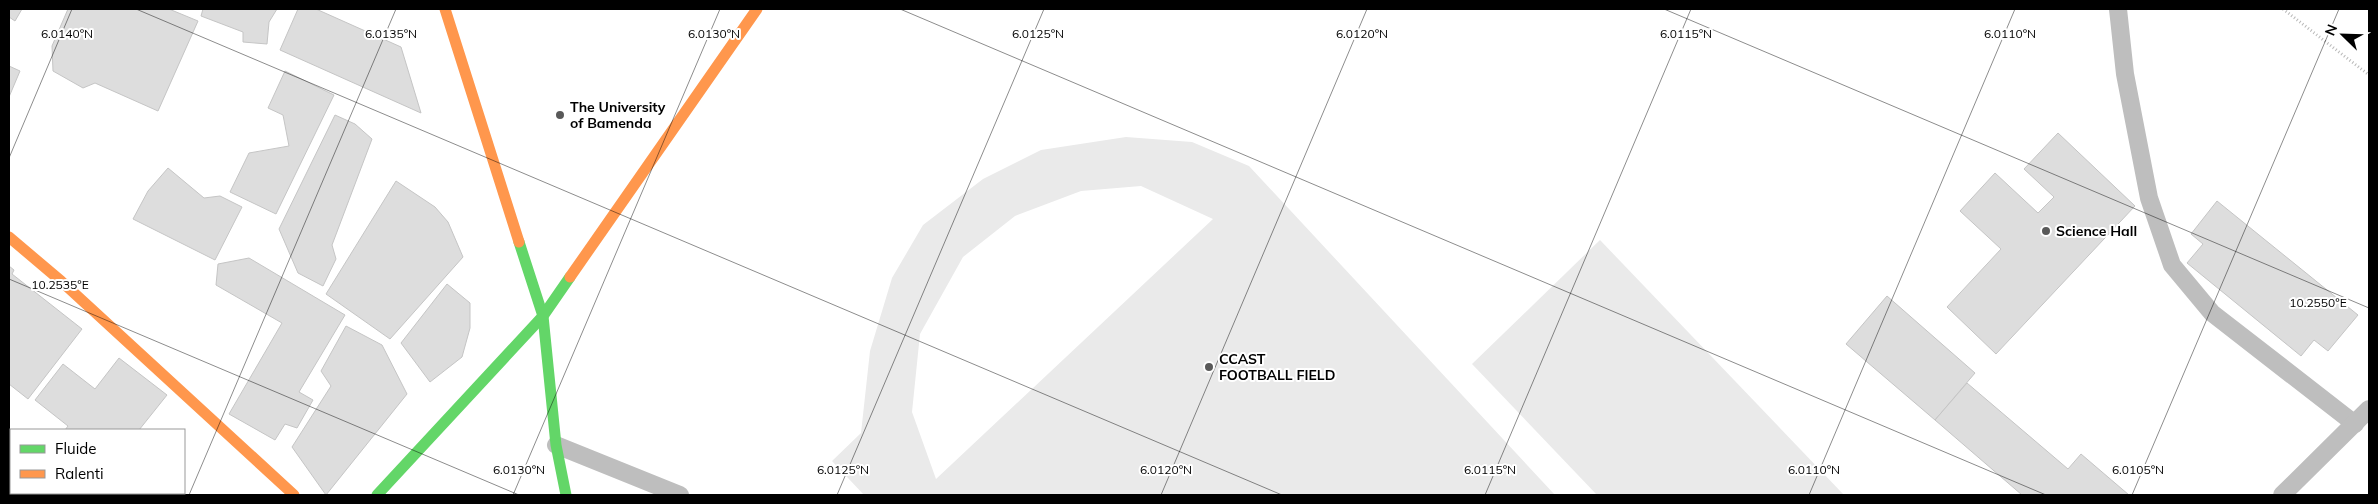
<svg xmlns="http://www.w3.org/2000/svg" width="2378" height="504" viewBox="0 0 2378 504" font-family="Mulish,sans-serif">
  <rect width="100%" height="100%" fill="#fff"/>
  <g fill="#eaeaea" fill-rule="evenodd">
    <path d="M1126 137 1192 142 1249 166 1555 495H864L832 461 861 433 870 351 892 278 923 225 983 179 1041 150ZM1141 186 1213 219 936 479 912 412 920 334 963 257 1015 216 1081 191Z"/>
    <path d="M1600 240 1844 495H1597L1472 364Z"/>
  </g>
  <g fill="#ddd" stroke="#c5c5c5">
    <path d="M9 9H22L15 21 9 17Z"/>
    <path d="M68 9H169L198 21 158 111 95 83 83 88 53 71 52 46Z"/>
    <path d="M203 9H277L269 22 267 44 243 42V32L201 16Z"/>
    <path d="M298 9H316L401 47 421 113 280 50Z"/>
    <path d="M9 66 20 71 9 97Z"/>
    <path d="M285 71 334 95 276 214 230 192 249 153 289 146 283 115 268 108Z"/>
    <path d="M335 115 355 124 372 139 332 245 336 259 323 286 298 273 279 229Z"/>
    <path d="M2058 133 2135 206 1996 354 1947 307 2001 249 1960 211 1995 173 2038 213 2054 197 2024 169Z"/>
    <path d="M168 168 204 198 220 196 242 207 215 260 133 219 148 191Z"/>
    <path d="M396 181 435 207 448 222 463 257 390 339 326 294Z"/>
    <path d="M2217 201 2358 315 2328 351 2314 340 2301 356 2187 263 2203 244 2191 234Z"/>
    <path d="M249 258 345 315 299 392 313 400 297 428 285 424 275 440 229 414 282 323 216 285 218 264Z"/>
    <path d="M9 266 14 270 12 274 82 329 28 399 9 384Z"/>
    <path d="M447 284 470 303V328L462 357 430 382 401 343Z"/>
    <path d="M1887 296 1975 373 1935 420 1846 344Z"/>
    <path d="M346 326 382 345 407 394 326 495 292 447 331 386 321 371Z"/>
    <path d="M119 358 167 395 139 430H65L68 426 35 400 63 364 95 389Z"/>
    <path d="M1967 383 2068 469 2081 454 2129 495H2022L1935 420Z"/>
  </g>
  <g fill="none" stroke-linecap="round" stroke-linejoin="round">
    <path stroke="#b8b8b8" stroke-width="3" stroke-dasharray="1 2.5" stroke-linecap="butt" d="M2283 9 2369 75"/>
    <g stroke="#bebebe" stroke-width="18">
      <path d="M2118 9 2125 74 2149 198 2172 265 2212 313 2355 424"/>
      <path d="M556 445 680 495"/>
      <path d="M2282 495 2369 409"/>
    </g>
    <g stroke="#63d668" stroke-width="11">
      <path d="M519 242 543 316 556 445 566 495"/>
      <path d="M377 495 543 316 570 277"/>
    </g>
    <g stroke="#ff974d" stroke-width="11">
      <path d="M445 9 519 242"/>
      <path d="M9 237 61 281 294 495"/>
      <path d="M570 277 757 9"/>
    </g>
  </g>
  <path fill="none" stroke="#000" stroke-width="1" stroke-opacity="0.45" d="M136 9 1282 495M900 9 2046 495M1664 9 2369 308M9 158 72 9M9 279 519 495M189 495 396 9M513 495 720 9M837 495 1044 9M1161 495 1367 9M1485 495 1691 9M1809 495 2015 9M2132 495 2339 9"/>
  <g fill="#595959" stroke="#fff" stroke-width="2">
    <circle cx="560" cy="115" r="5"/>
    <circle cx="2046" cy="231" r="5"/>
    <circle cx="1209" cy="367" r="5"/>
  </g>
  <g text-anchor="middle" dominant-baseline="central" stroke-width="4" stroke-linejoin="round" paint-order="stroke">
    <g font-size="14" font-weight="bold" fill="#000" stroke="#fff" text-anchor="start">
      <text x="570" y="107">The University<tspan x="570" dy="16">of Bamenda</tspan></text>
      <text x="2056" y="231">Science Hall</text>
      <text x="1219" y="359">CCAST<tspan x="1219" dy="16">FOOTBALL FIELD</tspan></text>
    </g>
  </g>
  <g font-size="12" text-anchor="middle" fill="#000" stroke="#fff" stroke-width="4" stroke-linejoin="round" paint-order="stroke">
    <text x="714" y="38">6.0130°N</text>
    <text x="67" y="38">6.0140°N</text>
    <text x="391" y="38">6.0135°N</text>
    <text x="1038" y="38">6.0125°N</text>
    <text x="1686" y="38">6.0115°N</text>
    <text x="2010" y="38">6.0110°N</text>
    <text x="1362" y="38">6.0120°N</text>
    <text x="60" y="289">10.2535°E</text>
    <text x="2318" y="307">10.2550°E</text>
    <text x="519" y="474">6.0130°N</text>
    <text x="843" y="474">6.0125°N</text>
    <text x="1166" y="474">6.0120°N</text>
    <text x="1490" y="474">6.0115°N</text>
    <text x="1814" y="474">6.0110°N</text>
    <text x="2138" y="474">6.0105°N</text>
  </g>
  <rect width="2378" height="504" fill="none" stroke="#000000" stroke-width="20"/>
  <rect x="10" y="429" width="175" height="65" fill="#ffffff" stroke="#999999"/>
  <rect x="20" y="445" width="25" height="8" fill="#63d668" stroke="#999999"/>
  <text x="55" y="454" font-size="15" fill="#000000">Fluide</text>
  <rect x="20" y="470" width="25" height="8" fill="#ff974d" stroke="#999999"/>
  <text x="55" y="479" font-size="15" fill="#000000">Ralenti</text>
  <g transform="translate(2343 35) rotate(293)" stroke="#ffffff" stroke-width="4" paint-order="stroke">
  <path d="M0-4L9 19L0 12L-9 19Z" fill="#000000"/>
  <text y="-8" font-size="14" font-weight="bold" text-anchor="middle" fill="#000000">N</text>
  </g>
</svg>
